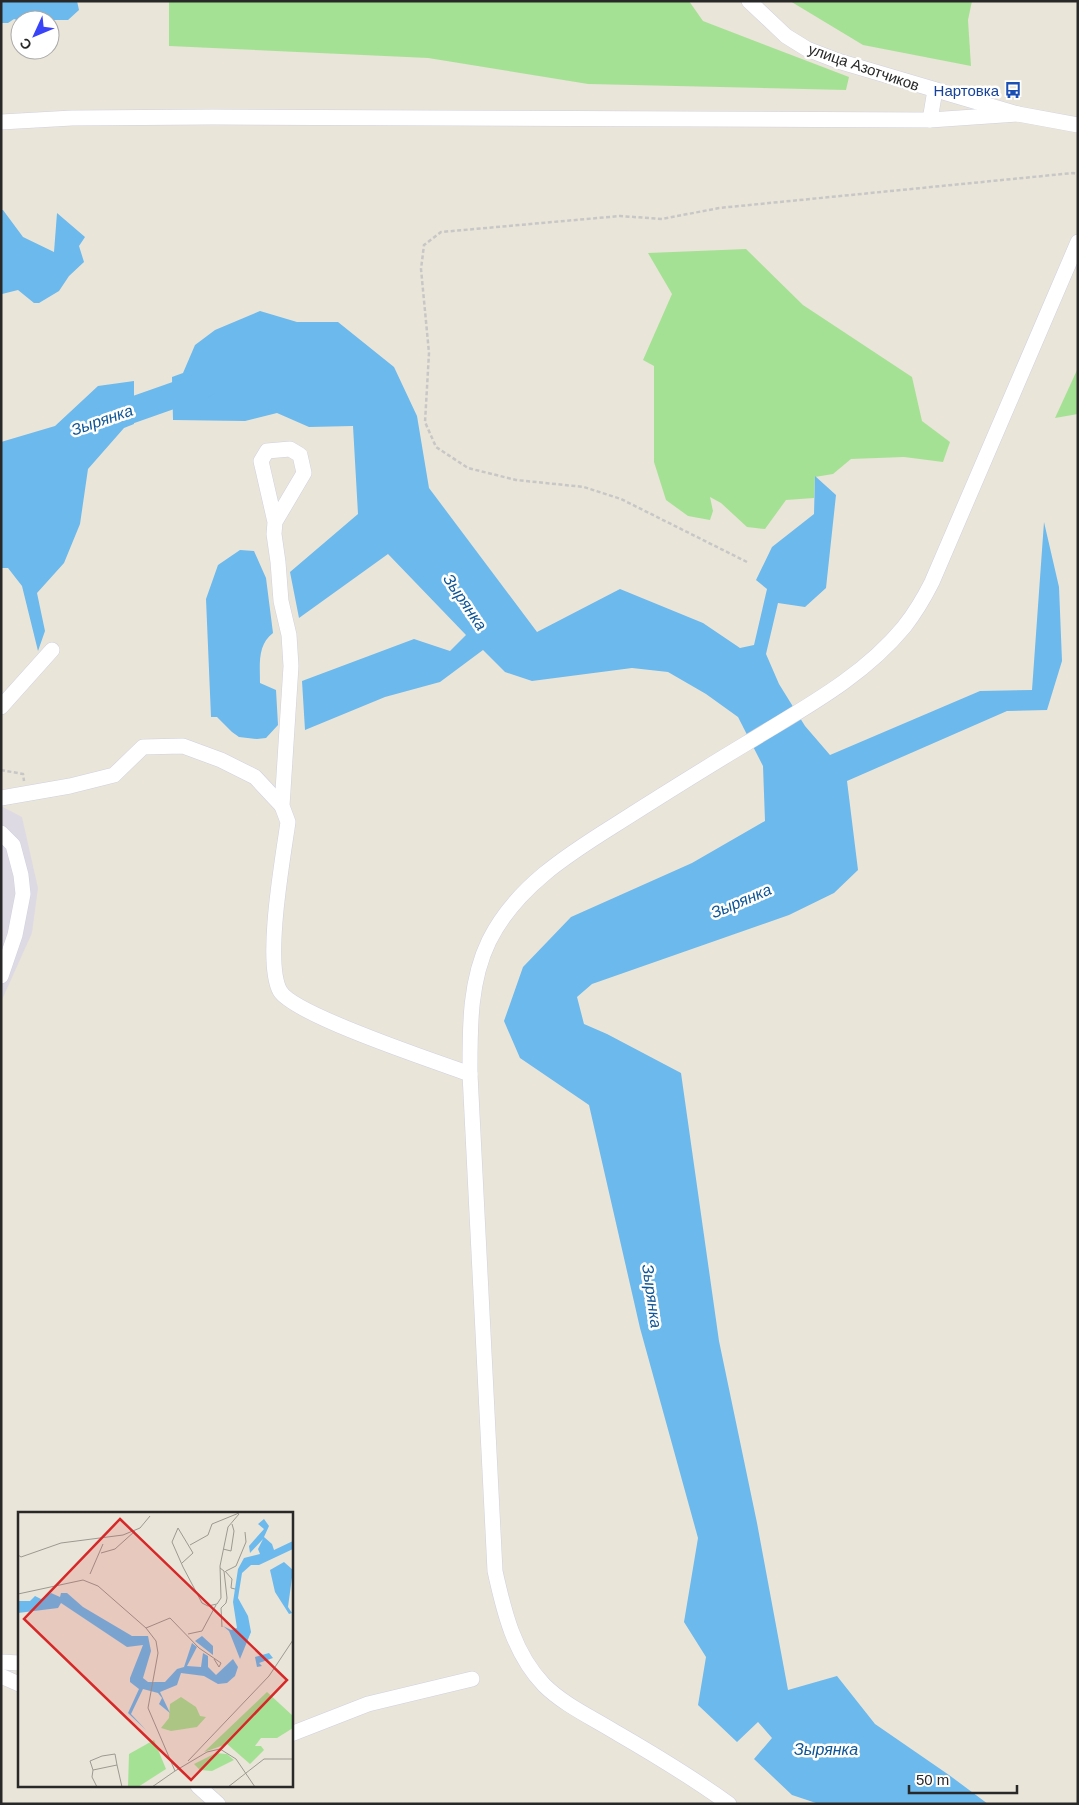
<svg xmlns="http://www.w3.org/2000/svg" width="1079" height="1805" viewBox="0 0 1079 1805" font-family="Arial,sans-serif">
  <rect width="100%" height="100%" fill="#eae5d9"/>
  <path fill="#dedae3" d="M1 806 22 817 38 888 32 933 1 1002Z"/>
  <g fill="#a5e195">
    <path d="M169 1H689L703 21 849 77 846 90 588 84 428 58 169 46Z"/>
    <path d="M790 1H972L968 20 971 66 863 45Z"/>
    <path d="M746 249 803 305 912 377 922 421 950 442 943 462 904 457 851 459 833 474 815 477 814 498 786 500 765 529 747 527 721 503 710 497 713 511 710 520 688 516 666 500 654 462V366L643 360 672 294 648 253Z"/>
    <path d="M1078 368V414L1055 418Z"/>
  </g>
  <g fill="#6cb9ed">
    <path d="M1 1H77L79 10 68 20H20V21L14 19 8 23H1Z"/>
    <path d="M1 210H3L23 237 54 252 57 213 85 237 79 246 84 262 69 276 59 291 39 303H34L18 290 2 294Z"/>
    <path d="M260 311 297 322H338L394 367 417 416 429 488 537 632 620 589 703 623 740 648 754 645 767 589 756 580 772 547 814 514 815 476 836 495 826 588 805 607 778 603 766 654 779 684 805 726 830 755 980 691 1032 690 1044 522 1059 587 1062 661 1047 710 1007 711 847 781 858 870 834 893 789 915 592 984 577 997 584 1024 607 1034 681 1073 719 1341 757 1523 788 1690 837 1676 875 1724 949 1775 988 1804H819L792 1795 754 1759 772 1738 758 1722 737 1742 698 1705 706 1657 684 1622 698 1538 640 1328 589 1105 520 1058 504 1021 523 967 571 917 692 863 765 821 763 766 738 717 706 694 668 672 632 668 532 681 505 672 483 650 440 682 385 697 305 730 302 681 414 639 450 651 466 635 388 554 299 618 290 572 358 514 353 426 309 427 277 413 245 421 173 420 172 377 183 373 195 345 215 330Z"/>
    <path d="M134 381V424L124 428 88 469 80 524 64 563 37 593 45 631 38 651 22 586 8 568H1V442L55 426 98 386Z"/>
    <path d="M240 550 254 551 266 578 273 633C257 645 260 665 260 683L276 690 278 725 266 738 257 739 239 737 232 732 217 717H211L206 599 218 565Z"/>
  </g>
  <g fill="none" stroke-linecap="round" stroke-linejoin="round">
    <path stroke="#6cb9ed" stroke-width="26" d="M101 421 206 384"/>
    <g stroke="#cfd0e1" stroke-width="16">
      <g id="minor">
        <path d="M749 1 786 36 807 49 838 61 1018 114 1078 125"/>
        <path d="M930 120 935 90"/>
        <path d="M1 122 72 118 213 117 930 120 1018 114"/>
        <path d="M275 522 304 473 300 455 290 449 267 451 261 461 275 522 274 534 278 562 281 601 289 635 291 666 282 806 288 822C283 858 264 962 280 991 294 1015 437 1062 470 1074"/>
        <path d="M1 707 52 650"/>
        <path d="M1 798 70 786 114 775 143 747 183 746 221 760 255 777 282 806"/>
        <path d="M1 833 13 845 21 875 23 894 15 935 1 976"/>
        <path d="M1 1662 19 1663"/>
        <path d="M1 1676 19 1684"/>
        <path d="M291 1734 368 1704 472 1679"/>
        <path d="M198 1786 218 1804"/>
        <path d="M729 1804C693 1778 655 1755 617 1733 593 1718 564 1705 544 1685 514 1654 504 1612 495 1571L470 1074C470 1029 469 982 489 941 515 888 567 855 615 825 659 797 702 770 747 743 802 709 862 678 904 627 915 613 924 598 932 582L1078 242"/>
      </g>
    </g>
    <g stroke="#c7c7c7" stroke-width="2.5" stroke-dasharray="4 2.5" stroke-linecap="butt">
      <path d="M747 562 621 499 584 487 516 480 468 468 436 447 425 422 429 353 421 269 424 245 441 232 620 216 662 219 719 208 1073 173 1078 174"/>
      <path d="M1 770 23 774 24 781"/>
    </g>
    <use href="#minor" stroke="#fff" stroke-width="15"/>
  </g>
  <defs>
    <g id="bus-bare" transform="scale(1.35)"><path d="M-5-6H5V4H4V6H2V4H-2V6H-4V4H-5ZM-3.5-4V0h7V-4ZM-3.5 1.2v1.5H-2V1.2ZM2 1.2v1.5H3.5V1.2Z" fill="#1a4fb4" stroke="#fff" stroke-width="2.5" paint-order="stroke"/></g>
  </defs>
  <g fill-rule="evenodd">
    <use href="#bus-bare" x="1013" y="90"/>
  </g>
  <g text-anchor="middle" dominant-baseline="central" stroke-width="5" stroke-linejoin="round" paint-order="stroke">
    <g font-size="15" fill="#282828" stroke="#fff">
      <text transform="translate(864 67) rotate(19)">улица Азотчиков</text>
    </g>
    <g font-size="15" fill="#164399" stroke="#fff" text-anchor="end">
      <text x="999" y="90">Нартовка</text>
    </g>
    <g font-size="16" font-style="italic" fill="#0e5595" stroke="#fff">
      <text transform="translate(102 420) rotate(-19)">Зырянка</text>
      <text transform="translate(465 602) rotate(56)">Зырянка</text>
      <text transform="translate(741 901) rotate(-23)">Зырянка</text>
      <text transform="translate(652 1296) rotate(82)">Зырянка</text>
      <text x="826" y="1749">Зырянка</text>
    </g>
  </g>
  <g transform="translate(18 1512)">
    <rect width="275" height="275" fill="#eae5d9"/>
    <path d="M249 180 275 204V216L259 226H243L237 234H243L246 238 232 252 209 232 186 240ZM163 185 178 195 182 204 188 205 179 215 153 219 143 216 151 206 152 192ZM136 228 148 257 120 275H110L111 242ZM198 241 209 242 216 248 194 259 182 258 176 252Z" fill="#a5e195"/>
    <path d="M246 7 251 14 246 25 254 32 256 38 275 29V37L241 53H233L224 61 220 86 230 104 233 120 222 147 211 119 205 114 213 118 219 116 215 90 220 57 226 46 242 42 240 37 245 27 232 41 231 34 246 17 240 12ZM266 50 275 58 270 95 274 101 271 102 257 80 252 58ZM33 81 42 85 43 81H49L65 95 114 124H130L133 139 125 166 130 170H147L159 157 166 155 174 131 179 135 169 154 183 155 185 141 190 144V155L198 163 215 147 220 155 217 164 209 171 200 172 186 164 163 161 159 173 142 180 152 201 141 192 144 186 140 181 125 177 113 202 128 218 110 201 121 177 112 170V166L125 133 109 135 43 91 40 96 0 101V89H12L17 84 23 87ZM184 124 195 134V143L177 129ZM251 141 255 146 241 151 244 154 239 155 237 145Z" fill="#6cb9ed"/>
    <path fill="none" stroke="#9c9992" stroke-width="1" d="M172 33 190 23 194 12 221 1M205 37 213 39 216 19 214 12M83 41 97 37 117 19M0 43 3 45 43 31 105 23 122 16 132 4M164 51 175 41 160 16 154 30 165 55 184 91 190 94 199 92 203 86 202 54 210 15 221 2M202 56 206 59 209 86 208 91 203 96 204 115M207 59 214 67 213 76 217 77M208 59 218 54 228 30 227 20M72 62 85 32M0 82 65 68 80 74 128 116 138 129 140 141 130 196 157 259 189 240 202 237 218 247 237 275M128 116 152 106 181 136 203 151 201 155 196 147M170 122 184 119 198 93M170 249 251 164 275 128M75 258 72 249 84 244 97 242 99 253M79 275 74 265 75 258 99 253 104 275M134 275 157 259M210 275 246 247H275"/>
    <path fill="#d62828" fill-opacity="0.15" stroke="#d62828" stroke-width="2.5" d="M102 7 269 168 173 268 6 107Z"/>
    <rect width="275" height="275" fill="none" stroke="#282828" stroke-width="2.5"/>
  </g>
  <rect width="1079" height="1805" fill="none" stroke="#282828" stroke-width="5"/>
  <g transform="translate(35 35) rotate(226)"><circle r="24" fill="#ffffff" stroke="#a9a9a9"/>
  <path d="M0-4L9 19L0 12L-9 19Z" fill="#3943f8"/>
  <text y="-8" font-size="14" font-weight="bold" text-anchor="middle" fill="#282828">С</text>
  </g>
  <path d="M909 1785v8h108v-8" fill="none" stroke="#282828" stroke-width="2.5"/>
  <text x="916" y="1785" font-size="15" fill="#282828" stroke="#ffffff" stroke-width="4" paint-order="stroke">50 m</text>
</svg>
